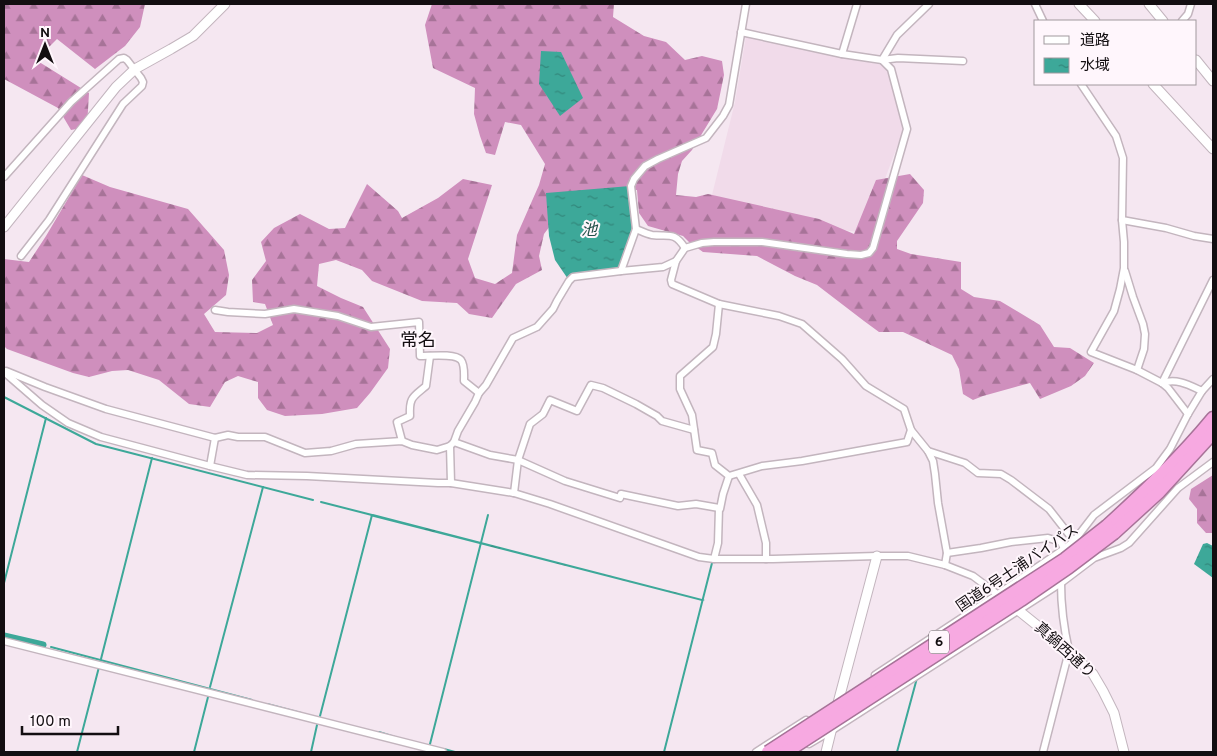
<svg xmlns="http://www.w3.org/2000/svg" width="1217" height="756" viewBox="0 0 1217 756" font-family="Overpass,'Noto Sans JP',sans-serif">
  <defs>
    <pattern id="forest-firs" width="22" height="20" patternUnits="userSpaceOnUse" patternTransform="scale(1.25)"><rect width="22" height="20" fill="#cf8fbd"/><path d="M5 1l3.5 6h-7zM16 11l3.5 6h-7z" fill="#a77398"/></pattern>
    <pattern id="water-ripples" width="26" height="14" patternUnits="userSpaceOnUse" patternTransform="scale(1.25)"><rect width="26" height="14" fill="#3da899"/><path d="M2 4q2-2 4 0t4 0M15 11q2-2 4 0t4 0" fill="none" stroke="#32877b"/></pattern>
  </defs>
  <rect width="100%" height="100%" fill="#f5e7f1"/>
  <path fill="#f1dbea" d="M746 36 887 66 903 123 901 136 867 227 857 232 830 228 712 195 735 102Z"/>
  <g fill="url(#forest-firs)">
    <path d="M4 4H145L140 27 125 46 95 69 57 39 36 60 89 93 87 127 71 130 58 108 4 79Z"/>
    <path d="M432 4H614L613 17 644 36 666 42 685 60 702 56 722 61 724 75 717 109 692 150 682 161 678 174 676 195 696 197 708 194 819 219 854 234 876 180 910 174 924 190 923 203 897 241V249L911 254 961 262V289L974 297 1000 301 1040 325 1054 347 1070 348 1094 363 1085 376 1071 386 1040 399 1030 383 983 396 973 400 963 394 959 369 952 355 903 332H879L864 321 817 285 795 276 757 256 703 252 689 242 683 236 648 226 639 213 637 190 606 193 562 210 544 234 539 256 542 270 516 284 492 318 469 314 457 303 422 301 372 281 362 270 336 260 319 264 317 286 341 298 363 307 390 349 388 368 370 393 357 408 322 414 285 416 267 410 258 398V382L238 376 225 382 210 407 189 404 159 380 128 370 112 371 89 377 73 373 7 349 4 346V259L29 262 46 236 82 175 110 187 188 209 224 250 229 275 226 295 204 314 215 332 257 333 273 325 265 304 253 302 252 280 266 261 261 242 274 228 300 214 329 229 345 228 367 184 398 211 402 218 438 198 463 179 492 185 468 259 475 278 495 284 512 273 517 235 539 185 545 164 521 125 505 122 495 155 486 153 480 136 474 114 475 88 433 68 425 25Z"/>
    <path d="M1213 475V533H1206L1197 523V509L1189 499 1191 489Z"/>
  </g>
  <g fill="url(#water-ripples)">
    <path d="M541 51 561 52 583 98 560 116 539 84Z"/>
    <path d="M630 186 634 229 620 269 568 279 555 260 549 236 546 193Z"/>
    <path d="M373 514 702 599 705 600 702 601 370 516Z"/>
    <path d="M1207 543 1213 546V578L1194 564 1203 544Z"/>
  </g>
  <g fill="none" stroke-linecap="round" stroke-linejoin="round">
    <g stroke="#3da899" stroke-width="2">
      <path d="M4 397 96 444 313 500"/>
      <path d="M321 502 372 515"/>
      <path d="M4 583 46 418"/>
      <path d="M51 647 252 700"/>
      <path d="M101 659 152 458"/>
      <path d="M210 687 263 487"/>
      <path d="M267 704 301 713"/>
      <path d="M320 716 372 515"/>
      <path d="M379 732 398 738"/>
      <path d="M430 744 488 515"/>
      <path d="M444 749 455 752"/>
      <path d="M77 752 99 667"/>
      <path d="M194 752 208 697"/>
      <path d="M311 752 317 725"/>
      <path d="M664 752 712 563"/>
      <path d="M897 752 917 678"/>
    </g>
    <path stroke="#3da899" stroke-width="7" d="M4 636 43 645"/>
    <g stroke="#c3b5be" stroke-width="9">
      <g id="street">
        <path d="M1035 4 1043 21"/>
        <path d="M1182 21 1188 14 1191 4"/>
        <path d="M741 32 842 54 882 60 898 58 963 61"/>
        <path d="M842 54 857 4"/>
        <path d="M882 60 897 35 929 4"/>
        <path d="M1081 84 1116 136 1123 158 1122 220 1124 242V268L1120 289 1114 311 1091 352 1137 370 1162 383 1168 388 1188 414"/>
        <path d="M4 177 71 102 119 59 124 58 127 60 141 78 143 82 142 86 123 104 49 220 21 256"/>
        <path d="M1122 220 1166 228 1194 236 1213 239"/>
        <path d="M636 229C641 231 647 234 652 235 669 237 674 231 685 248"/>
        <path d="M621 271 636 229 631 186 634 179 645 166 658 159 706 138 723 116 729 105 746 4"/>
        <path d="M1125 271 1133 297 1143 324 1145 334 1144 349 1137 370"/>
        <path d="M719 304 716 334 713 347 680 376V389L692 415 697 450 712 453 715 465 729 476"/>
        <path d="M215 310 228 312 265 314 294 309 338 316 371 327 419 322 420 356C430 356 455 353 461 360 465 365 464 375 464 381L479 393"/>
        <path d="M6 371 45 387 106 409 215 438 228 435 238 437H265L305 453 331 451 356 444 402 441 412 445 437 450 450 446 454 442 458 431 475 402 479 393 486 385 513 338 537 327 553 309 557 301 569 281 573 277 621 271 663 267 676 261"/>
        <path d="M4 372 42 405 68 423 101 437 210 466 247 475 307 476 438 483H451L514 493 550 504 699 557 714 559H773L877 556H908L945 565 973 576 1005 600"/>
        <path d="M1162 383 1213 280"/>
        <path d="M1162 383C1177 378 1189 385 1202 391"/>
        <path d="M911 430 928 451 965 463 978 473 1001 474 1011 480 1049 509 1074 541"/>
        <path d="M402 441 397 422 410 416C409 397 413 397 426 386L430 356"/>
        <path d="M454 442 490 455 518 460 565 481 620 498 621 494 678 506 696 504 719 508"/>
        <path d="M450 446 451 483"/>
        <path d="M928 451 933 461 935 474 938 503 947 553 945 565"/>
        <path d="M210 466 215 438"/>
        <path d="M739 474 757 505 766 543V559"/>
        <path d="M729 476 762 466 802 461 907 442 911 430 904 409 866 386 842 359 802 324 779 316 719 304 672 284 671 280 676 261 685 248 702 243 714 242H762L847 254 861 255 869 253 873 248 907 129 891 69 882 60"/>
        <path d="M514 493 518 460 530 424 543 414 550 400 577 411 591 385 603 388 636 404 657 416 662 421 694 430"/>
        <path d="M947 553 981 548 1011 542 1048 538 1061 542 1064 549"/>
        <path d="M714 559 718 543 719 508 720 509 723 494 729 476"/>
        <path d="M4 641 443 752"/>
        <path d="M875 675 998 594 1064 549 1074 541 1094 515 1156 468 1170 449 1188 414 1202 391 1213 379"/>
        <path d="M809 744 831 731 1061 583 1094 558 1121 548 1129 543 1178 488 1213 462"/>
        <path d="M756 752 806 720"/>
        <path d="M1043 752 1069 651C1064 629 1061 606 1061 583"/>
      </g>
    </g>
    <g stroke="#c3b5be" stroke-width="11">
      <g id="secondary">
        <path d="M1079 4 1095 21"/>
        <path d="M1149 4 1163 21"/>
        <path d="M1196 60 1213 81"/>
        <path d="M1153 84 1213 149"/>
        <path d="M4 227 116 87 135 69 171 49 193 36 225 4"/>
        <path d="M1018 610 1069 651 1093 674 1103 691 1114 713 1124 752"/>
        <path d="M826 752 839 699 877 556"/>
      </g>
    </g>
    <g stroke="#a77398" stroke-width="15">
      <g id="highway">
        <path d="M1107 526C1144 492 1181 457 1213 418"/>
        <path d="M1114 533 1159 492 1213 433"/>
      </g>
    </g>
    <use href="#street" stroke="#fff" stroke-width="6"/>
    <use href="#secondary" stroke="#fff" stroke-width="9"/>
    <use href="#highway" stroke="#f7a9e1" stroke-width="12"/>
    <g stroke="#a77398" stroke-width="15" stroke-linecap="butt">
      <g id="highway-bridge">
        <path d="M768 752 1065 559 1107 526"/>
        <path d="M786 752 1021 600 1069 567 1114 533"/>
      </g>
    </g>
    <use href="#highway-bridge" stroke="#f7a9e1" stroke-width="12"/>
  </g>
  <g text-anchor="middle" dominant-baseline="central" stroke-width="4" stroke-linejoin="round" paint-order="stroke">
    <rect fill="#fff6fc" stroke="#5a5458" stroke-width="1" x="929" y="630.5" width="20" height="23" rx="4"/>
    <g font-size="14" font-weight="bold" fill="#130e11">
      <text x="939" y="642">6</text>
    </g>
    <g font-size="15" fill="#130e11" stroke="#fff6fc">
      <text transform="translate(1018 569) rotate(-34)">国道6号土浦バイパス</text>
      <text transform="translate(1064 651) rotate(42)">真鍋西通り</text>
    </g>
    <g font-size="16" font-style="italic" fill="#224f49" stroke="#fff6fc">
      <text x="589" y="231">池</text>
    </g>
    <g font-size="18" fill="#130e11" stroke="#fff6fc">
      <text x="418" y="341">常名</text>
    </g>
  </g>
  <rect width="1217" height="756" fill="none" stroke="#130e11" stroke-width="10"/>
  <rect x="1034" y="20" width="162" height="65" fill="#fff6fc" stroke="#a1999e"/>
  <rect x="1044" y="36" width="25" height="8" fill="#ffffff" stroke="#a1999e"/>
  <text x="1080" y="45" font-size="15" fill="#130e11">道路</text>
  <rect x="1044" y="58" width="25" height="15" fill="url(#water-ripples)" stroke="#a1999e"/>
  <text x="1080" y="70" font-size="15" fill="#130e11">水域</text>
  <g transform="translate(45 45)" stroke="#fff6fc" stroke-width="4" paint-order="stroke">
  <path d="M0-4L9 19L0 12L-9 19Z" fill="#130e11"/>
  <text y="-8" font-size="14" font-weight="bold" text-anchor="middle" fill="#130e11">N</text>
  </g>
  <path d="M22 726v8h96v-8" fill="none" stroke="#130e11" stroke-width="2.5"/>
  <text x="30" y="726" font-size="15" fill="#130e11" stroke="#fff6fc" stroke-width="4" paint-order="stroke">100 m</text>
</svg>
